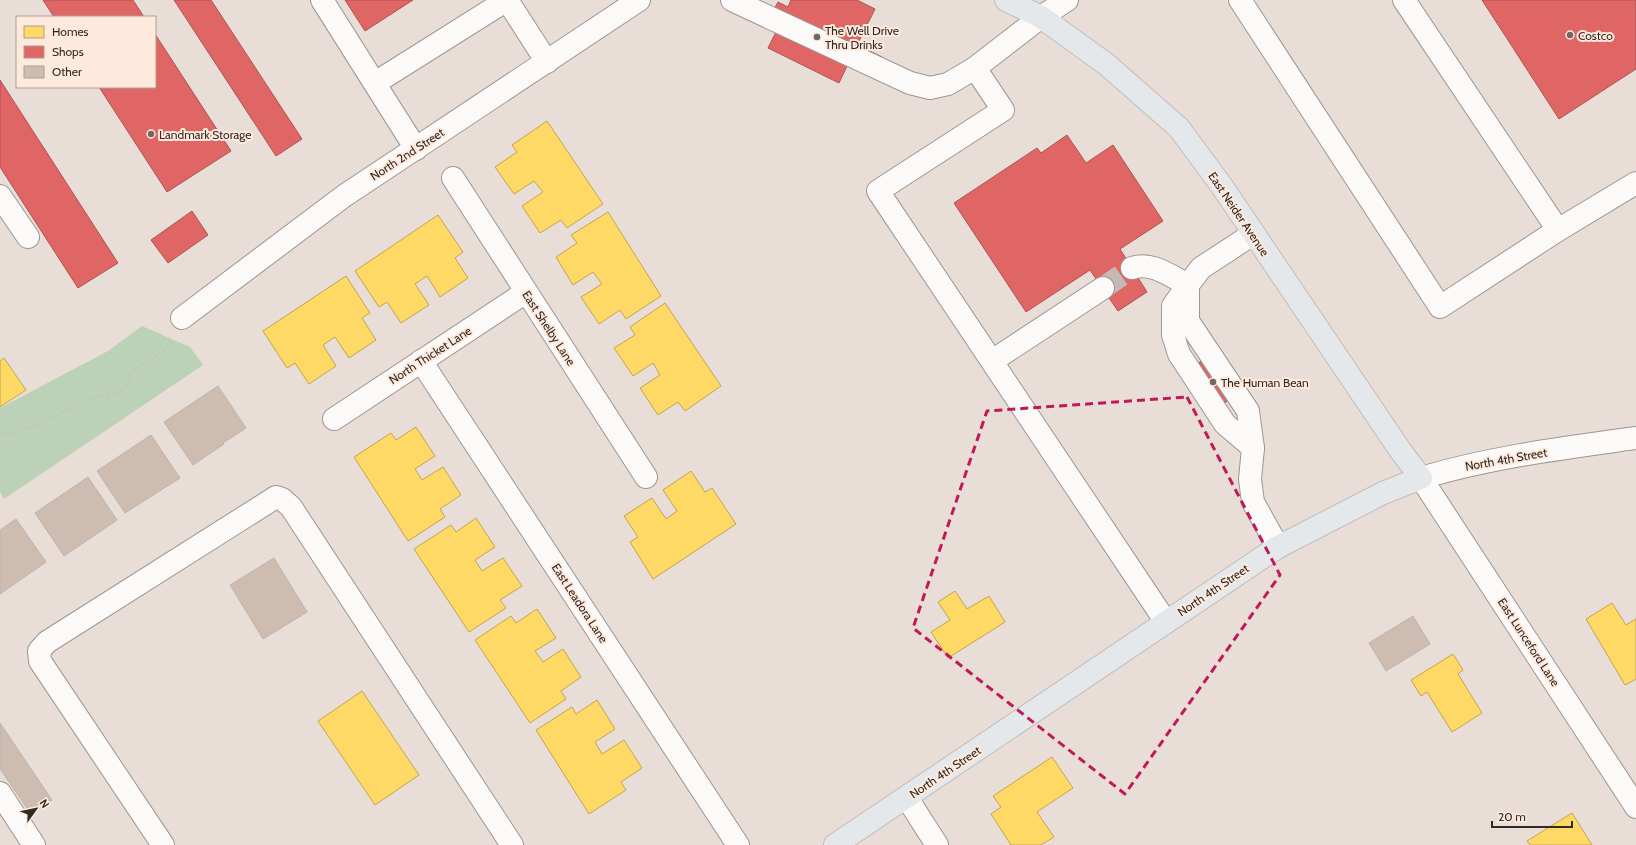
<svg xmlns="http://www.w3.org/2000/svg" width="1636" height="845" viewBox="0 0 1636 845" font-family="Cabin,sans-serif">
  <rect width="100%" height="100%" fill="#e9ded7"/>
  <path fill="#bcd2b6" d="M142 326 190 347 203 365 4 499 0 492V408L108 351Z"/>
  <g fill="#ffd966" stroke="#c1a452">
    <path d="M547 121 603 204 567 228 561 220 540 233 522 206 543 192 534 181 514 194 495 167 517 152 512 145Z"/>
    <path d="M608 212 661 296 626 319 620 310 599 324 581 297 602 284 593 272 573 285 556 257 577 243 571 235Z"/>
    <path d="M438 215 463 252 455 258 468 278 440 297 427 276 415 284 429 305 401 323 387 302 379 307 355 271Z"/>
    <path d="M346 276 370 313 362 318 376 340 349 358 335 337 323 345 336 366 309 384 295 363 287 368 263 331Z"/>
    <path d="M665 303 721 386 685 411 678 402 658 415 640 388 660 375 653 363 633 376 614 348 635 335 630 327Z"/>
    <path d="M4 358 26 390 0 407V361Z"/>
    <path d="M416 427 435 456 415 469 422 480 443 467 461 495 440 509 445 517 408 541 354 457 391 433 396 440Z"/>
    <path d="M691 471 705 492 712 488 736 524 653 579 630 542 638 537 624 516 652 498 666 519 677 511 663 490Z"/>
    <path d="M476 518 495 547 475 560 482 571 503 558 522 586 500 600 506 608 469 632 414 549 451 525 456 532Z"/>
    <path d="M955 591 967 609 989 596 1005 622 948 658 931 632 950 620 938 602Z"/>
    <path d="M1612 603 1626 625 1636 619V679L1625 685 1586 619Z"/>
    <path d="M537 609 556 638 535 651 543 662 563 649 581 677 561 691 566 699 530 723 475 640 511 616 516 623Z"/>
    <path d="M1453 654 1463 670 1458 674 1482 713 1452 732 1427 692 1421 696 1411 680Z"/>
    <path d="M362 691 419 775 375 805 318 721Z"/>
    <path d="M597 700 615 729 595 742 602 754 624 740 642 768 621 782 626 790 589 814 536 730 572 707 576 714Z"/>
    <path d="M1052 757 1073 788 1037 812 1054 837 1041 845H1011L991 814 1001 807 993 796Z"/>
    <path d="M1572 813 1592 845H1530L1527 841Z"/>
  </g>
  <g fill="#e06666" stroke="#ac5452">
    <path d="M43 0H133L144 17H54Z"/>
    <path d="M174 0H211L302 139 276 156Z"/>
    <path d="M345 0H413L365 31Z"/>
    <path d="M791 0H857L875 9 857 45 882 57 873 76 848 64 839 83 768 48 777 30 766 25 778 2 788 7Z"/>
    <path d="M1482 0H1636V69L1559 119Z"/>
    <path d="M155 34 231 151 167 192 99 87H155Z"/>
    <path d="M0 80 118 263 78 288 0 167Z"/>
    <path d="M1067 135 1086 163 1113 145 1163 221 1120 249 1147 292 1118 311 1090 270 1026 312 954 203 1037 148 1041 153Z"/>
    <path d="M192 211 208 235 168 263 151 240Z"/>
    <path d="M1207 357 1233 397 1220 406 1194 366Z"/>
  </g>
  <g fill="#cebcb0" stroke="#bcb4ae">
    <path d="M218 386 246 428 223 443 224 444 193 465 164 422Z"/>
    <path d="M151 435 180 478 125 513 97 471Z"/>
    <path d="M88 477 117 520 64 556 35 513Z"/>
    <path d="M16 519 46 562 0 594V530Z"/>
    <path d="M274 558 307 612 263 639 230 585Z"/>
    <path d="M1413 616 1430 644 1386 671 1369 643Z"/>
    <path d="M0 723 52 800 31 814 0 769Z"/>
  </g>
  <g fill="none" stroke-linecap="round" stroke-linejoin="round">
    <path stroke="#c4bab3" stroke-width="22" stroke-dasharray="22 11" stroke-linecap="butt" d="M1103 288 1132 268"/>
    <g stroke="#9d9590" stroke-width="24">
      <g id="minor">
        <path d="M322 0 416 149"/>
        <path d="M507 0 547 62"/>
        <path d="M732 0 910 83 930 88 948 84 975 68"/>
        <path d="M1067 0 1041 17 975 68 1003 110 878 191 1166 622"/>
        <path d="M1240 0 1440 307 1558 230 1636 183"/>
        <path d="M1404 0 1558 230"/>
        <path d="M375 83 507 0"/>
        <path d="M453 178 646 477"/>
        <path d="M0 196 28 237"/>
        <path d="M1132 268C1152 261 1170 276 1188 285"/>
        <path d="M1188 285V321L1248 411 1253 448 1225 424 1179 354 1173 335V306L1188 285 1201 268 1253 234"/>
        <path d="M182 318 344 196 639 0"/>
        <path d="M421 361 738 845"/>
        <path d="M992 361 1103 288"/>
        <path d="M334 419 526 292"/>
        <path d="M1636 438C1564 448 1491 457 1421 478L1636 807"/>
        <path d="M1253 448 1250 479 1253 502 1278 547"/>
        <path d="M0 793 34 845"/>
        <path d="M907 798 937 845"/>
        <path d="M163 845 40 661 39 651 47 642 276 497 282 499 291 507 512 845"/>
      </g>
    </g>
    <g stroke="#c2bcb9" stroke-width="24">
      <path id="major" d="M835 845 1278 547 1383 493 1421 478 1400 450 1221 185 1179 128 1106 64 1041 17 1006 0"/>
    </g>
    <path stroke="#c4c1bf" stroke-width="2.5" stroke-dasharray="2 3" stroke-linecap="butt" d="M0 434C26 437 62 409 87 400 92 399 97 396 102 395 109 394 116 396 122 390 129 385 127 375 134 370 147 359 165 355 172 340"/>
    <use href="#minor" stroke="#fcfaf9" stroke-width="22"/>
    <use href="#major" stroke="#e5e8ea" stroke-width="22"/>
  </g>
  <path fill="none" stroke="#c2185b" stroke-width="3" stroke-dasharray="8 5" stroke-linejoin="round" d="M1187 397 1280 575 1125 794 913 628 987 411Z"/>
  <g fill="#716863" stroke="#feeadd" stroke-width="1.5">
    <circle cx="1570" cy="35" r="4"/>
    <circle cx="817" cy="37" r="4"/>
    <circle cx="151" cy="134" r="4"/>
    <circle cx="1213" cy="382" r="4"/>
  </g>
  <g text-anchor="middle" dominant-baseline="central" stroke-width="4" stroke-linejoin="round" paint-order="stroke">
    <g font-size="12" fill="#312924" stroke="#feeadd" text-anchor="start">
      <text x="825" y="30">The Well Drive<tspan x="825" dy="14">Thru Drinks</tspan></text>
      <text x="1578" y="35">Costco</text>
      <text x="159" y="134">Landmark Storage</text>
      <text x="1221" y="382">The Human Bean</text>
    </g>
    <g font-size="12" fill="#312924" stroke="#feeadd">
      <text transform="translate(407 154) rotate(-33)">North 2nd Street</text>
      <text transform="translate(1239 214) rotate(56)">East Neider Avenue</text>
      <text transform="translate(549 328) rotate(57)">East Shelby Lane</text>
      <text transform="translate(430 355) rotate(-33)">North Thicket Lane</text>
      <text transform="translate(1506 459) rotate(-10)">North 4th Street</text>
      <text transform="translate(1213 590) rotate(-34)">North 4th Street</text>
      <text transform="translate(580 603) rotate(57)">East Leadora Lane</text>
      <text transform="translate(1529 642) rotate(57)">East Lunceford Lane</text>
      <text transform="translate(945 772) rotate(-34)">North 4th Street</text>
    </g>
  </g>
  <rect x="16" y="16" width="140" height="72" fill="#feeadd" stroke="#ac9d93"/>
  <rect x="24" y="26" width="20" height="12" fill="#ffd966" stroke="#ac9d93"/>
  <text x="52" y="36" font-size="12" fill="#312924">Homes</text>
  <rect x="24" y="46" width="20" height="12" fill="#e06666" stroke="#ac9d93"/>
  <text x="52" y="56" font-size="12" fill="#312924">Shops</text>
  <rect x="24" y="66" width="20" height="12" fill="#cebcb0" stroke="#ac9d93"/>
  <text x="52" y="76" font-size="12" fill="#312924">Other</text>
  <g transform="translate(36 809) rotate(57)" stroke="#feeadd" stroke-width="3" paint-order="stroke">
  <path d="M0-3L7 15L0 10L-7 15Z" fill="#312924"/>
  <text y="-6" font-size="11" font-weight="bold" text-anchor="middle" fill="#312924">N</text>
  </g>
  <path d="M1492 821v6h80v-6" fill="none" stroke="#312924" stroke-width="2"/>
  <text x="1498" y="821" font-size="12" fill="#312924" stroke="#feeadd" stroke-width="3" paint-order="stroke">20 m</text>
</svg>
